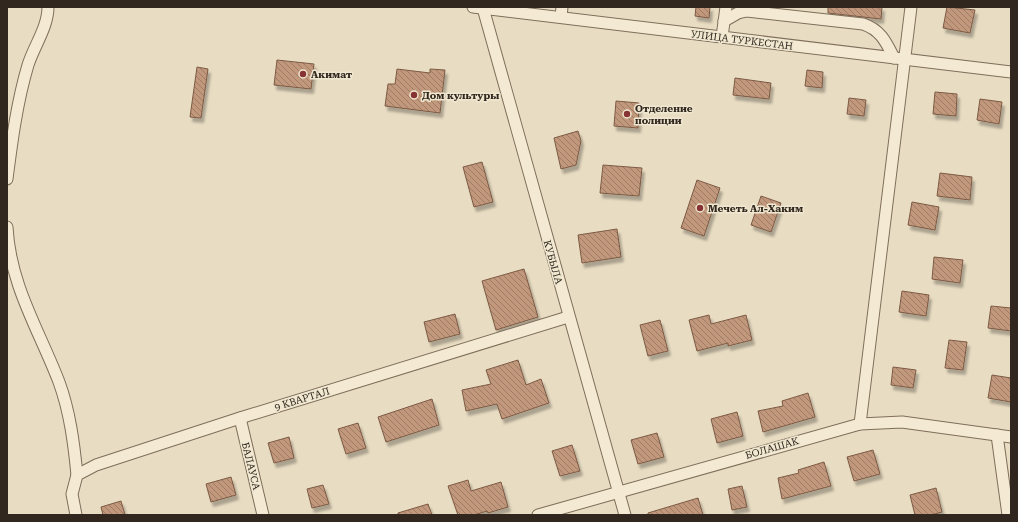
<svg xmlns="http://www.w3.org/2000/svg" width="1018" height="522" viewBox="0 0 1018 522" font-family="'Roboto Serif',serif">
  <defs>
    <pattern id="building-back-hatch" width="6" height="6" patternUnits="userSpaceOnUse"><rect width="6" height="6" fill="#c2987c"/><path d="M-1 5l2 2M0 0l6 6M5-1l2 2" fill="none" stroke="#9e7c65"/></pattern>
    <filter id="shadow"><feDropShadow dx="2.5" dy="4.5" stdDeviation="1" flood-color="#0004"/></filter>
  </defs>
  <rect width="100%" height="100%" fill="#e8dcc2"/>
  <g fill="url(#building-back-hatch)" stroke="#7c5a44" filter="url(#shadow)">
    <path d="M696 7H710L709 18 695 16Z"/>
    <path d="M828 7H882L881 19 828 13Z"/>
    <path d="M947 7 975 10 970 33 943 28Z"/>
    <path d="M277 60 314 64 311 89 274 85Z"/>
    <path d="M197 67 208 69 201 118 190 117Z"/>
    <path d="M397 69 430 73V69L445 70 440 113 385 106 388 84H395Z"/>
    <path d="M807 70 823 72 822 88 805 86Z"/>
    <path d="M735 78 771 83 769 99 733 95Z"/>
    <path d="M935 92 957 94 956 116 933 114Z"/>
    <path d="M849 98 866 100 864 116 847 114Z"/>
    <path d="M980 99 1002 102 999 124 977 120Z"/>
    <path d="M616 101 639 103 638 128 614 126Z"/>
    <path d="M578 131 581 141 576 165 561 169 554 138Z"/>
    <path d="M482 162 493 202 474 207 463 167Z"/>
    <path d="M603 165 642 168 639 196 600 193Z"/>
    <path d="M940 173 972 177 970 200 937 196Z"/>
    <path d="M697 180 720 188 704 236 681 228Z"/>
    <path d="M761 196 781 203 771 232 751 225Z"/>
    <path d="M912 202 939 207 935 230 908 225Z"/>
    <path d="M617 229 621 257 582 263 578 235Z"/>
    <path d="M934 257 963 260 960 283 932 279Z"/>
    <path d="M524 269 538 317 496 330 482 281Z"/>
    <path d="M902 291 929 295 926 316 899 312Z"/>
    <path d="M991 306 1011 308V331L988 328Z"/>
    <path d="M455 314 460 334 429 342 424 322Z"/>
    <path d="M709 315 711 324 746 315 752 340 728 346V343L697 351 689 320Z"/>
    <path d="M660 320 668 351 648 356 640 325Z"/>
    <path d="M949 340 967 342 963 370 945 368Z"/>
    <path d="M518 360 526 385 541 379 549 403 502 419 497 404 466 411 462 390 491 384 486 370Z"/>
    <path d="M893 367 916 370 913 388 891 385Z"/>
    <path d="M992 375 1011 378V402L988 398Z"/>
    <path d="M808 393 815 417 763 432 758 411 783 406 782 401Z"/>
    <path d="M432 399 439 425 386 442 378 417Z"/>
    <path d="M737 412 743 436 717 443 711 419Z"/>
    <path d="M358 423 366 448 346 454 338 429Z"/>
    <path d="M657 433 664 457 638 464 631 440Z"/>
    <path d="M289 437 294 458 274 463 268 443Z"/>
    <path d="M572 445 580 471 560 476 552 451Z"/>
    <path d="M873 450 880 474 854 481 847 457Z"/>
    <path d="M824 462 831 486 782 499 778 478 799 473 798 470Z"/>
    <path d="M231 477 236 495 211 502 206 484Z"/>
    <path d="M468 480 471 491 501 482 508 507 488 513 487 511 474 515H458L448 486Z"/>
    <path d="M323 485 329 504 312 508 307 489Z"/>
    <path d="M742 486 747 507 732 510 728 489Z"/>
    <path d="M936 488 942 512 931 515H915L910 495Z"/>
    <path d="M698 498 703 515H648V513Z"/>
    <path d="M121 501 125 515H103L101 507Z"/>
    <path d="M428 504 432 515H398V513Z"/>
  </g>
  <g fill="none" stroke-linecap="round" stroke-linejoin="round">
    <g stroke="#7f6e5b" stroke-width="13">
      <g id="minor">
        <path d="M473 7 1011 72"/>
        <path d="M483 8 625 515"/>
        <path d="M561 17 562 7"/>
        <path d="M724 21 738 13 747 11 863 24C881 30 886 42 894 58"/>
        <path d="M722 37 726 7"/>
        <path d="M7 179C12 140 17 102 28 65 34 46 48 27 48 7"/>
        <path d="M7 227C10 285 39 330 59 382 70 412 74 444 77 475"/>
        <path d="M240 418 263 515"/>
        <path d="M860 424 911 7"/>
        <path d="M997 435 1008 515"/>
        <path d="M76 515 72 494 77 475 96 465 240 418 568 317"/>
        <path d="M538 515 860 424 902 422 1011 437"/>
      </g>
    </g>
    <use href="#minor" stroke="#f4ead4" stroke-width="11"/>
  </g>
  <g fill="#873233" stroke="#f0e7d0" stroke-width="1.5">
    <circle cx="303" cy="74" r="4"/>
    <circle cx="414" cy="95" r="4"/>
    <circle cx="627" cy="114" r="4"/>
    <circle cx="700" cy="208" r="4"/>
  </g>
  <g text-anchor="middle" dominant-baseline="central" stroke-width="3" stroke-linejoin="round" paint-order="stroke">
    <g font-size="10" fill="#31271e" stroke="#f0e7d0">
      <text transform="translate(742 40) rotate(7)">УЛИЦА ТУРКЕСТАН</text>
      <text transform="translate(553 262) rotate(74)">КУБЫЛА</text>
      <text transform="translate(302 399) rotate(-17)">9 КВАРТАЛ</text>
      <text transform="translate(772 448) rotate(-16)">БОЛАШАК</text>
      <text transform="translate(251 466) rotate(76)">БАЛАУСА</text>
    </g>
    <g font-size="10" font-weight="bold" fill="#31271e" stroke="#f0e7d0" text-anchor="start">
      <text x="311" y="74">Акимат</text>
      <text x="422" y="95">Дом культуры</text>
      <text x="635" y="108">Отделение<tspan x="635" dy="12">полиции</tspan></text>
      <text x="708" y="208">Мечеть Ал-Хаким</text>
    </g>
  </g>
  <rect width="1018" height="522" fill="none" stroke="#31271e" stroke-width="16"/>
</svg>
